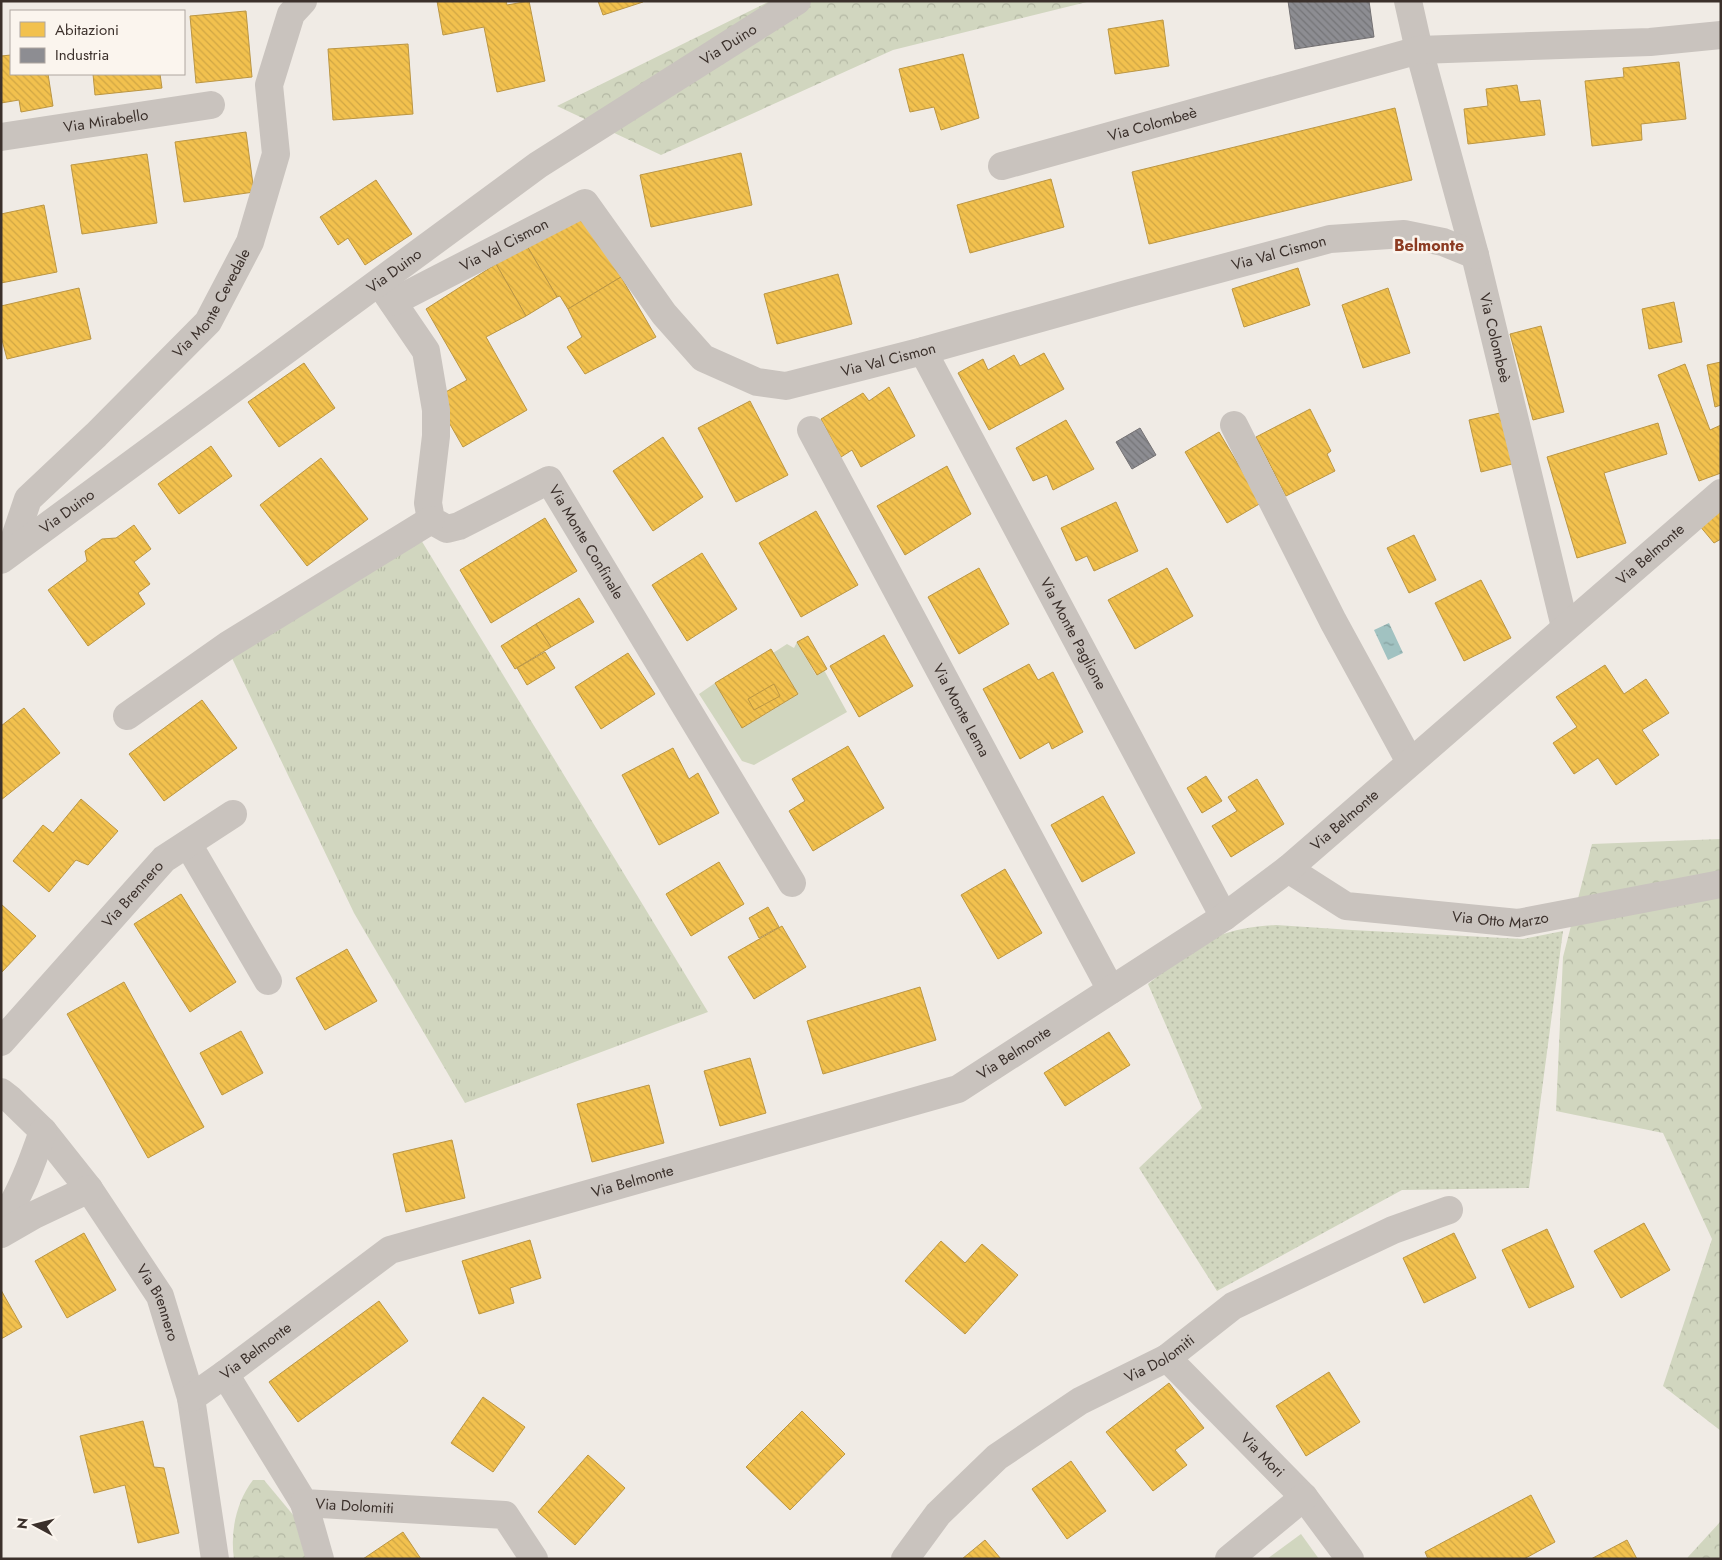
<svg xmlns="http://www.w3.org/2000/svg" width="1722" height="1560" viewBox="0 0 1722 1560" font-family="Jost,sans-serif">
  <defs>
    <pattern id="grass-tufts" width="24" height="20" patternUnits="userSpaceOnUse" patternTransform="scale(1.25)"><rect width="24" height="20" fill="#d1d6bf"/><path d="M3 7l-1-3M5 7V3M7 7l1-3M15 17l-1-3M17 17v-4M19 17l1-3" fill="none" stroke="#b4b8a4"/></pattern>
    <pattern id="forest-crowns" width="20" height="18" patternUnits="userSpaceOnUse" patternTransform="scale(1.25)"><rect width="20" height="18" fill="#d1d6bf"/><path d="M2 6a3 3 0 1 1 6 0M12 15a3 3 0 1 1 6 0" fill="none" stroke="#b4b8a4"/></pattern>
    <pattern id="park-dots" width="8" height="8" patternUnits="userSpaceOnUse" patternTransform="scale(1.25)"><rect width="8" height="8" fill="#d1d6bf"/><path d="M2 2h.1M6 6h.1" fill="none" stroke="#b4b8a4" stroke-width="1.8" stroke-linecap="round"/></pattern>
    <pattern id="water-ripples" width="26" height="14" patternUnits="userSpaceOnUse" patternTransform="scale(1.25)"><rect width="26" height="14" fill="#a1c2c1"/><path d="M2 4q2-2 4 0t4 0M15 11q2-2 4 0t4 0" fill="none" stroke="#849e9d"/></pattern>
    <pattern id="homes-back-hatch" width="6" height="6" patternUnits="userSpaceOnUse" patternTransform="scale(1.25)"><rect width="6" height="6" fill="#f2c14e"/><path d="M-1 5l2 2M0 0l6 6M5-1l2 2" fill="none" stroke="#d0a644"/></pattern>
    <pattern id="industry-back-hatch" width="6" height="6" patternUnits="userSpaceOnUse" patternTransform="scale(1.25)"><rect width="6" height="6" fill="#8d8d92"/><path d="M-1 5l2 2M0 0l6 6M5-1l2 2" fill="none" stroke="#747477"/></pattern>
  </defs>
  <rect width="100%" height="100%" fill="#f0ebe5"/>
  <path fill="url(#grass-tufts)" d="M418 535 708 1012 465 1103 354 913 231 656Z"/>
  <g fill="url(#forest-crowns)">
    <path d="M770 1H1091L893 50 661 155 557 106Z"/>
    <path d="M1721 839V1431L1663 1386 1712 1239 1663 1133 1556 1111 1563 957 1592 844Z"/>
    <path d="M253 1480H264L294 1516 306 1559H234C230 1532 236 1502 253 1480Z"/>
    <path d="M1721 1521V1559H1687L1688 1557Z"/>
  </g>
  <path fill="url(#park-dots)" d="M1276 925 1352 930 1523 939 1563 931 1529 1188 1402 1190 1217 1291 1139 1168 1202 1108 1148 984C1168 969 1192 946 1215 937 1235 929 1256 926 1276 925Z"/>
  <g fill="#d1d6bf">
    <path d="M797 642 816 675 824 670 847 712 754 765 742 761 699 694 715 683 742 728 798 694 773 653 787 644 794 648Z"/>
    <path d="M1301 1534 1319 1559H1267Z"/>
  </g>
  <path fill="url(#water-ripples)" d="M1389 623 1403 653 1388 660 1374 630Z"/>
  <g fill="url(#homes-back-hatch)" stroke="#bb9644">
    <path d="M437 1H506L507 5 529 1 545 81 497 92 484 27 443 35Z"/>
    <path d="M598 1H643V2L603 15Z"/>
    <path d="M246 11 252 77 196 83 190 16Z"/>
    <path d="M1163 20 1169 66 1115 74 1108 29Z"/>
    <path d="M408 44 413 114 333 120 328 49Z"/>
    <path d="M963 54 979 118 941 130 934 107 910 112 899 69Z"/>
    <path d="M11 55V74H48L53 106 21 112 19 100 1 103V56Z"/>
    <path d="M1679 62 1686 119 1641 124 1642 140 1592 146 1585 81 1624 77 1623 68Z"/>
    <path d="M93 74H160L162 88 95 95Z"/>
    <path d="M1517 85 1520 102 1540 100 1545 135 1468 144 1464 109 1488 106 1486 89Z"/>
    <path d="M1395 108 1412 180 1149 244 1132 172Z"/>
    <path d="M246 132 254 192 184 202 175 142Z"/>
    <path d="M741 153 752 205 651 227 640 175Z"/>
    <path d="M147 154 157 223 82 234 71 165Z"/>
    <path d="M1051 179 1064 227 970 253 957 205Z"/>
    <path d="M376 180 412 234 365 265 348 238 338 245 320 217Z"/>
    <path d="M44 205 57 272 1 283V214Z"/>
    <path d="M584 213 621 277 568 309 560 296 557 297 527 246Z"/>
    <path d="M527 246 557 297 526 316 496 264Z"/>
    <path d="M496 264 526 316 486 337 527 410 463 447 435 398 467 380 426 309Z"/>
    <path d="M1298 268 1310 305 1244 327 1232 289Z"/>
    <path d="M838 274 852 324 777 344 764 294Z"/>
    <path d="M621 277 656 337 585 374 567 347 582 337 568 309Z"/>
    <path d="M79 288 91 339 7 359 1 336V306Z"/>
    <path d="M1388 288 1410 353 1363 368 1342 305Z"/>
    <path d="M1674 302 1682 342 1649 349 1642 309Z"/>
    <path d="M1541 326 1564 412 1533 420 1510 334Z"/>
    <path d="M1044 353 1064 389 989 430 958 373 983 359 988 370 1014 355 1020 366Z"/>
    <path d="M1721 362V405L1715 407 1707 365Z"/>
    <path d="M304 363 335 408 279 447 248 402Z"/>
    <path d="M1685 364 1710 430 1721 425V473L1699 481 1658 375Z"/>
    <path d="M889 387 915 436 861 467 852 450 841 457 821 419 863 393 869 401Z"/>
    <path d="M750 401 788 475 736 502 698 428Z"/>
    <path d="M1310 409 1331 451 1327 454 1335 471 1286 496 1256 437Z"/>
    <path d="M1500 413 1512 464 1481 472 1469 420Z"/>
    <path d="M1066 420 1094 469 1053 490 1047 475 1033 481 1016 448Z"/>
    <path d="M1658 423 1667 454 1604 473 1626 543 1577 558 1547 457Z"/>
    <path d="M1219 432 1261 503 1227 523 1185 452Z"/>
    <path d="M663 437 703 497 653 531 613 471Z"/>
    <path d="M211 446 232 476 179 514 158 484Z"/>
    <path d="M321 458 368 519 307 566 260 505Z"/>
    <path d="M947 466 971 514 905 555 877 506Z"/>
    <path d="M1116 502 1138 551 1094 571 1087 556 1076 561 1061 528Z"/>
    <path d="M1721 505V539L1714 543 1699 525Z"/>
    <path d="M816 511 858 585 801 617 759 543Z"/>
    <path d="M545 518 577 571 491 623 460 570Z"/>
    <path d="M134 525 151 549 134 562 150 584 138 593 145 604 88 646 48 590 87 561 85 551 102 539 116 538Z"/>
    <path d="M1414 535 1436 580 1409 593 1387 548Z"/>
    <path d="M702 553 737 609 687 641 652 585Z"/>
    <path d="M979 568 1009 624 959 654 928 597Z"/>
    <path d="M1167 568 1193 616 1135 649 1108 600Z"/>
    <path d="M1481 580 1511 638 1464 661 1435 603Z"/>
    <path d="M579 598 594 622 551 647 536 624Z"/>
    <path d="M536 624 551 647 515 669 501 646Z"/>
    <path d="M884 635 913 686 859 717 830 666Z"/>
    <path d="M808 636 827 669 817 675 797 642Z"/>
    <path d="M771 649 798 694 742 728 715 683Z"/>
    <path d="M545 652 555 668 527 685 517 668Z"/>
    <path d="M628 653 655 694 601 729 575 687Z"/>
    <path d="M1029 664 1038 680 1053 672 1083 732 1052 749 1049 742 1020 759 983 689Z"/>
    <path d="M1605 665 1624 694 1646 679 1669 713 1642 730 1659 755 1616 785 1598 758 1574 774 1553 743 1577 727 1556 697Z"/>
    <path d="M774 684 780 696 754 710 748 699Z"/>
    <path d="M202 700 237 748 164 801 129 754Z"/>
    <path d="M24 708 60 753 1 800V726Z"/>
    <path d="M848 746 884 808 813 851 789 811 805 801 792 779Z"/>
    <path d="M673 748 689 779 698 773 719 813 659 845 622 775Z"/>
    <path d="M1206 776 1222 801 1202 813 1187 788Z"/>
    <path d="M1257 779 1284 824 1231 857 1212 826 1237 811 1228 797Z"/>
    <path d="M1103 796 1135 853 1082 882 1051 825Z"/>
    <path d="M81 799 118 831 88 865 76 860 49 892 13 861 43 825 53 833Z"/>
    <path d="M719 862 744 904 691 936 666 894Z"/>
    <path d="M1005 869 1042 933 998 959 961 895Z"/>
    <path d="M181 894 236 982 190 1012 134 924Z"/>
    <path d="M1 904 36 936 1 973Z"/>
    <path d="M768 907 779 927 759 938 749 918Z"/>
    <path d="M782 926 806 967 754 999 728 957Z"/>
    <path d="M347 949 377 1001 325 1030 296 978Z"/>
    <path d="M124 982 204 1127 148 1158 67 1014Z"/>
    <path d="M920 987 936 1040 823 1074 807 1021Z"/>
    <path d="M241 1031 263 1073 222 1095 200 1053Z"/>
    <path d="M1109 1032 1130 1065 1065 1106 1044 1073Z"/>
    <path d="M750 1058 766 1113 720 1126 704 1071Z"/>
    <path d="M649 1085 664 1143 592 1162 577 1104Z"/>
    <path d="M452 1140 465 1198 406 1212 393 1154Z"/>
    <path d="M1644 1223 1670 1270 1621 1298 1594 1251Z"/>
    <path d="M1547 1229 1574 1287 1529 1308 1502 1250Z"/>
    <path d="M84 1233 116 1290 67 1318 35 1261Z"/>
    <path d="M1454 1233 1476 1278 1424 1303 1403 1258Z"/>
    <path d="M530 1240 541 1278 510 1288 514 1303 479 1314 462 1261Z"/>
    <path d="M941 1241 965 1263 982 1244 1018 1275 965 1334 905 1281Z"/>
    <path d="M1 1290 22 1327 1 1339Z"/>
    <path d="M379 1301 408 1341 298 1422 269 1382Z"/>
    <path d="M1329 1372 1360 1422 1306 1456 1276 1406Z"/>
    <path d="M1169 1383 1204 1428 1175 1450 1187 1465 1153 1491 1106 1432Z"/>
    <path d="M483 1397 525 1427 493 1472 451 1443Z"/>
    <path d="M802 1411 845 1454 790 1510 746 1467Z"/>
    <path d="M143 1421 154 1467 164 1468 179 1533 138 1543 125 1485 94 1493 80 1436Z"/>
    <path d="M588 1455 625 1488 575 1545 538 1512Z"/>
    <path d="M1071 1461 1106 1511 1067 1539 1032 1489Z"/>
    <path d="M1531 1495 1555 1542 1524 1559H1428L1425 1552Z"/>
    <path d="M403 1532 421 1559H363Z"/>
    <path d="M985 1540 1001 1559H962Z"/>
    <path d="M1627 1540 1637 1559H1591Z"/>
  </g>
  <g fill="url(#industry-back-hatch)" stroke="#747173">
    <path d="M1288 1H1369L1374 37 1295 49Z"/>
    <path d="M1140 428 1156 455 1132 469 1116 442Z"/>
  </g>
  <g fill="none" stroke-linecap="round" stroke-linejoin="round">
    <g stroke="#c9c3be" stroke-width="28">
      <path id="s1" d="M1408 1 1419 50 1475 255 1565 627"/>
      <path id="s2" d="M1 137 211 105"/>
      <path id="s3" d="M1002 166 1419 50 1650 42 1721 35"/>
      <path id="s4" d="M383 288 426 351 436 410V436L428 503 431 520 447 529 459 526 549 480 792 883"/>
      <path id="s5" d="M393 302 585 203 664 314 703 358 757 382 786 386 923 351 1130 293 1330 239 1404 234 1443 242 1475 255"/>
      <path id="s6" d="M923 351 1224 917"/>
      <path d="M1234 425 1333 621 1410 762"/>
      <path id="s7" d="M811 430 1111 990"/>
      <path id="s8" d="M10 552 28 499 96 435 208 322 250 242 276 154 269 85 291 14 303 1"/>
      <path id="s9" d="M1 560 538 165 797 1"/>
      <path d="M127 716 228 645 431 520"/>
      <path d="M188 844 268 981"/>
      <path id="s10" d="M1288 869 1346 906 1518 923 1721 884"/>
      <path id="s11" d="M1 1042 164 859 233 814"/>
      <path id="s12" d="M1 1092 10 1099 43 1131 89 1189 160 1296 191 1398 215 1559"/>
      <path d="M1 1221C19 1200 34 1157 43 1131"/>
      <path d="M1 1234 34 1215 89 1189"/>
      <path id="s13" d="M1167 1358 1304 1497 1350 1559"/>
      <path id="s14" d="M225 1374 304 1503 505 1515 534 1559"/>
      <path id="s15" d="M191 1398 225 1374 390 1250 958 1089 1224 917 1288 869 1721 493"/>
      <path d="M304 1503 320 1559"/>
      <path id="s16" d="M905 1559 938 1514 997 1457 1080 1401 1167 1358 1233 1306 1393 1230 1449 1210"/>
      <path d="M1229 1559 1304 1497"/>
    </g>
  </g>
  <g text-anchor="middle" dominant-baseline="central" stroke-width="5" stroke-linejoin="round" paint-order="stroke">
    <g font-size="15" fill="#3b302b" stroke="#fbf5ee">
      <text stroke="none"><textPath href="#s9" startOffset="892">Via Duino</textPath></text>
      <text stroke="none"><textPath href="#s2" startOffset="106">Via Mirabello</textPath></text>
      <text stroke="none"><textPath href="#s3" startOffset="156">Via Colombeè</textPath></text>
      <text stroke="none"><textPath href="#s5" startOffset="125">Via Val Cismon</textPath></text>
      <text stroke="none"><textPath href="#s5" startOffset="1010">Via Val Cismon</textPath></text>
      <text stroke="none"><textPath href="#s9" startOffset="488">Via Duino</textPath></text>
      <text stroke="none"><textPath href="#s8" startOffset="326">Via Monte Cevedale</textPath></text>
      <text stroke="none"><textPath href="#s1" startOffset="348">Via Colombeè</textPath></text>
      <text stroke="none"><textPath href="#s5" startOffset="605">Via Val Cismon</textPath></text>
      <text stroke="none"><textPath href="#s9" startOffset="82">Via Duino</textPath></text>
      <text stroke="none"><textPath href="#s4" startOffset="451">Via Monte Confinale</textPath></text>
      <text stroke="none"><textPath href="#s15" startOffset="1715">Via Belmonte</textPath></text>
      <text stroke="none"><textPath href="#s6" startOffset="320">Via Monte Paglione</textPath></text>
      <text stroke="none"><textPath href="#s7" startOffset="318">Via Monte Lema</textPath></text>
      <text stroke="none"><textPath href="#s15" startOffset="1310">Via Belmonte</textPath></text>
      <text stroke="none"><textPath href="#s11" startOffset="198">Via Brennero</textPath></text>
      <text stroke="none"><textPath href="#s10" startOffset="224">Via Otto Marzo</textPath></text>
      <text stroke="none"><textPath href="#s15" startOffset="905">Via Belmonte</textPath></text>
      <text stroke="none"><textPath href="#s15" startOffset="500">Via Belmonte</textPath></text>
      <text stroke="none"><textPath href="#s12" startOffset="265">Via Brennero</textPath></text>
      <text stroke="none"><textPath href="#s15" startOffset="80">Via Belmonte</textPath></text>
      <text stroke="none"><textPath href="#s16" startOffset="328">Via Dolomiti</textPath></text>
      <text stroke="none"><textPath href="#s13" startOffset="136">Via Mori</textPath></text>
      <text stroke="none"><textPath href="#s14" startOffset="202">Via Dolomiti</textPath></text>
    </g>
    <g font-size="16" font-weight="bold" fill="#8c3b22" stroke="#fbf5ee">
      <text x="1429" y="245">Belmonte</text>
    </g>
  </g>
  <rect width="1722" height="1560" fill="none" stroke="#3b302b" stroke-width="5"/>
  <rect x="10" y="10" width="175" height="65" fill="#fbf5ee" stroke="#aea6a0"/>
  <rect x="20" y="22" width="25" height="15" fill="#f2c14e" stroke="#aea6a0"/>
  <text x="55" y="35" font-size="15" fill="#3b302b">Abitazioni</text>
  <rect x="20" y="48" width="25" height="15" fill="#8d8d92" stroke="#aea6a0"/>
  <text x="55" y="60" font-size="15" fill="#3b302b">Industria</text>
  <g transform="translate(35 1525) rotate(277)" stroke="#fbf5ee" stroke-width="4" paint-order="stroke">
  <path d="M0-4L9 19L0 12L-9 19Z" fill="#3b302b"/>
  <text y="-8" font-size="14" font-weight="bold" text-anchor="middle" fill="#3b302b">N</text>
  </g>
</svg>
